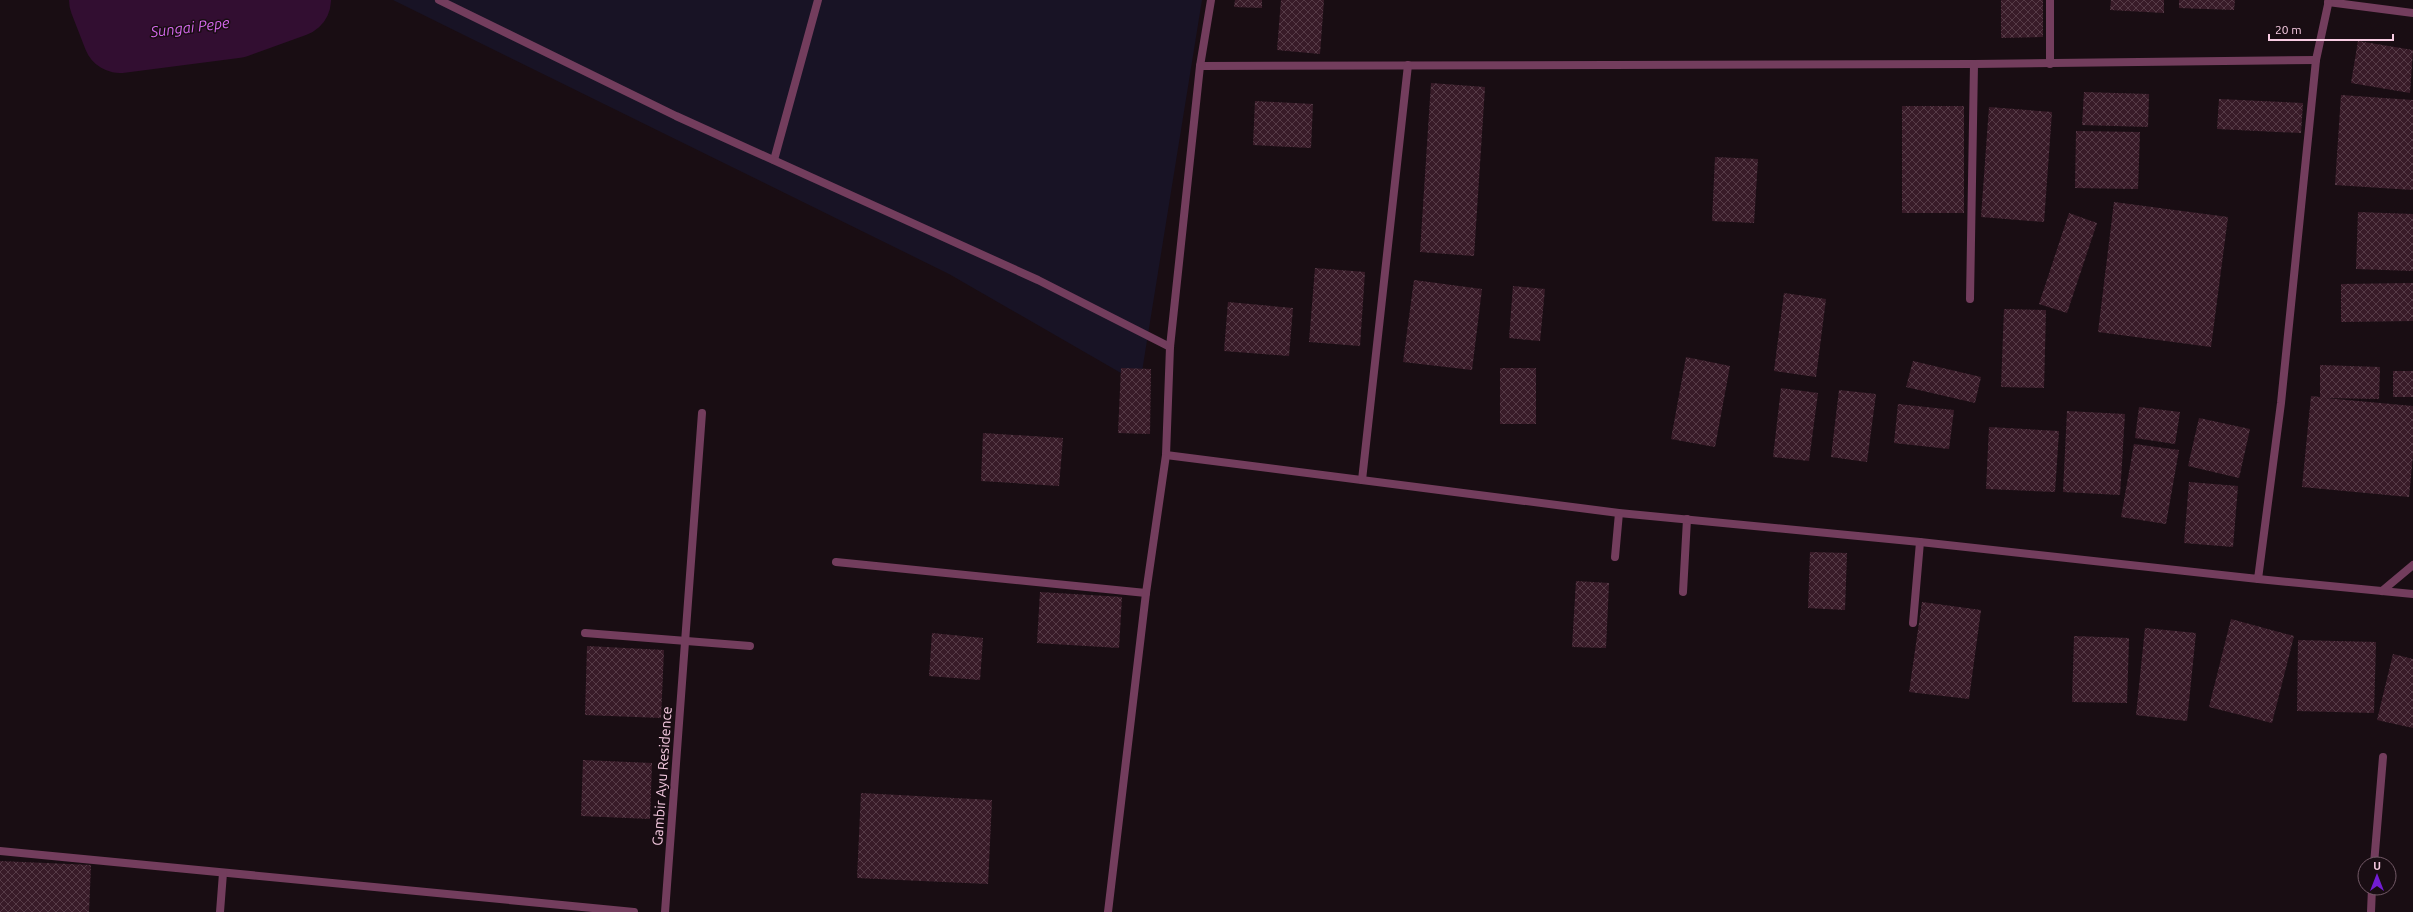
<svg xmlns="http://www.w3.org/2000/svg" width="2413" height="912" viewBox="0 0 2413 912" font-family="Ubuntu,sans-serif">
  <defs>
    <pattern id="building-cross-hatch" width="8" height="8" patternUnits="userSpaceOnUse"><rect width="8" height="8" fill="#381b28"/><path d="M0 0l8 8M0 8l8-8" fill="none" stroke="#563b47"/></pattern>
  </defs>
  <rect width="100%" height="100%" fill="#190d13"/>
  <path fill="#181325" d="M393 0H1202L1140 384 949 274Z"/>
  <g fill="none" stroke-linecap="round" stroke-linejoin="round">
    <path stroke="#320e31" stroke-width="74" d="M106 0 120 36 236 21 294 0"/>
  </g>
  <g fill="url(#building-cross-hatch)">
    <path d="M1235 0H1262V8L1234 7Z"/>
    <path d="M1281 0H1324L1320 54 1277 50Z"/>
    <path d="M2001 0H2043V37L2001 38Z"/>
    <path d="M2111 0H2164V13L2110 10Z"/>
    <path d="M2179 0H2235L2234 10 2179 8Z"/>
    <path d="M2358 41 2413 50 2410 93 2351 83Z"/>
    <path d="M1431 83 1485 87 1474 256 1420 252Z"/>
    <path d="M2084 92 2149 94 2148 127 2082 125Z"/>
    <path d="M2341 95 2413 100V190L2335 185Z"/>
    <path d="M2219 99 2303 103 2301 133 2217 129Z"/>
    <path d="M1255 101 1313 104 1311 148 1253 145Z"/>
    <rect x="1902" y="106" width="62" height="107"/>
    <path d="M1989 107 2052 112 2044 222 1981 217Z"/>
    <path d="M2076 131 2140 132 2138 189 2075 188Z"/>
    <path d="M1715 157 1758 159 1754 223 1712 221Z"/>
    <path d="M2114 202 2228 217 2211 347 2098 332Z"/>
    <path d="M2358 212 2413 214V271L2356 269Z"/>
    <path d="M2069 213 2097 223 2067 313 2039 304Z"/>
    <path d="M1315 268 1365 272 1360 346 1309 342Z"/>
    <path d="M1414 280 1482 289 1472 370 1403 362Z"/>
    <path d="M2413 283V321L2341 322V284Z"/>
    <path d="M1513 286 1545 289 1540 341 1509 338Z"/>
    <path d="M1784 293 1826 299 1816 377 1774 371Z"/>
    <path d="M1228 302 1293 308 1289 356 1224 351Z"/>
    <path d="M2004 309 2046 310 2044 388 2001 387Z"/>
    <path d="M1686 357 1730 366 1715 447 1671 439Z"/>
    <path d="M1913 361 1981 377 1975 403 1906 387Z"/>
    <path d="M2320 365 2380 367 2379 399 2325 398 2413 406V455L2409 497 2302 487 2311 396 2320 397Z"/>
    <path d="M1121 368 1151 369 1150 434 1118 433Z"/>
    <rect x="1500" y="368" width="36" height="56"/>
    <rect x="2393" y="371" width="20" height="26"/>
    <path d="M1781 388 1818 393 1809 461 1773 457Z"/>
    <path d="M1839 390 1876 394 1867 462 1831 457Z"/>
    <path d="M1898 404 1954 410 1949 449 1894 443Z"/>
    <path d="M2139 407 2180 412 2175 444 2135 438Z"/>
    <path d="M2067 411 2125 414 2120 495 2063 492Z"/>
    <path d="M2199 418 2250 429 2239 478 2188 466Z"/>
    <path d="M1989 427 2059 431 2055 492 1986 489Z"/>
    <path d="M983 433 1063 438 1059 486 981 481Z"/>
    <path d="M2134 444 2179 450 2166 524 2121 517Z"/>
    <path d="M2189 482 2238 486 2233 547 2184 543Z"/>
    <path d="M1810 552 1847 553 1845 610 1808 608Z"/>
    <path d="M1576 581 1609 583 1606 648 1572 647Z"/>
    <path d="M1040 592 1122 597 1119 648 1037 643Z"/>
    <path d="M1922 602 1981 610 1969 699 1909 692Z"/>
    <path d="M2231 619 2294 636 2272 723 2209 707Z"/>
    <path d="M2145 628 2196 633 2187 721 2136 715Z"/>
    <path d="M932 633 983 638 980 680 929 676Z"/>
    <path d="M2074 636 2129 638 2127 703 2072 702Z"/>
    <path d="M2298 640 2376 642 2374 713 2297 711Z"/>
    <path d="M587 646 664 650 661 718 585 715Z"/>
    <path d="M2393 654 2413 659V728L2377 720Z"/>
    <path d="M583 760 652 763 650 819 581 816Z"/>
    <path d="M861 793 992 800 988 884 857 878Z"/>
    <path d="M0 861 91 865 89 912H0Z"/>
  </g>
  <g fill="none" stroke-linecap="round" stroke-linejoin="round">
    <g stroke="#733d5d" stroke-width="8">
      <path d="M774 160 818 0"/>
      <path d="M1615 557 1619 513"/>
      <path d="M1683 592 1687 519"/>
      <path d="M1913 623 1920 542"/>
    </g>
    <g stroke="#733d5d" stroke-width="8">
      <path d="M439 0 676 116 1038 280 1170 347"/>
      <path d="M2050 0V64"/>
      <path d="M2328 2 2413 13"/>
      <path d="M1200 66 1974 64 2316 60"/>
      <path d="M1970 299 1974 64"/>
      <path d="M1166 455 1619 513 1920 542 2258 579 2281 403 2316 60 2329 0"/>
      <path d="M1362 480 1408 65"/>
      <path d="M836 562 1146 593"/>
      <path d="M2258 579 2413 594"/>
      <path d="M2382 591 2413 565"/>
      <path d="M585 633 750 646"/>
      <path d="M0 851 634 912"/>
      <path d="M2374 864 2383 757"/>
      <path d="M220 912 223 873"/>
      <path d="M665 912 702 413"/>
      <path d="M1108 912 1146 593 1166 455 1170 347 1200 66 1211 0"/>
      <path d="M2371 912 2372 888"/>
    </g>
  </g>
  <g text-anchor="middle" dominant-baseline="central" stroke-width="3" stroke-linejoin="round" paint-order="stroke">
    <g font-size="14" fill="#f8cce3" stroke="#190d13">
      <text transform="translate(662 776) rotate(-86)">Gambir Ayu Residence</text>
    </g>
    <g font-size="15" font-style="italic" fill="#d467eb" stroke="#190d13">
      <text transform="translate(190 27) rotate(-7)">Sungai Pepe</text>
    </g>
  </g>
  <g transform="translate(2377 876)"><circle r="19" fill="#190d13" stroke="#725966"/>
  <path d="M0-3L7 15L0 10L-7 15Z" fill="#721cd4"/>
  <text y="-6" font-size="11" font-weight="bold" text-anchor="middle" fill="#f8cce3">U</text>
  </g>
  <path d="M2269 34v6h124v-6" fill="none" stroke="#f8cce3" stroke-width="2"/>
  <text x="2275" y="34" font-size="12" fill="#f8cce3" stroke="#190d13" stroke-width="3" paint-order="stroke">20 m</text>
</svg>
